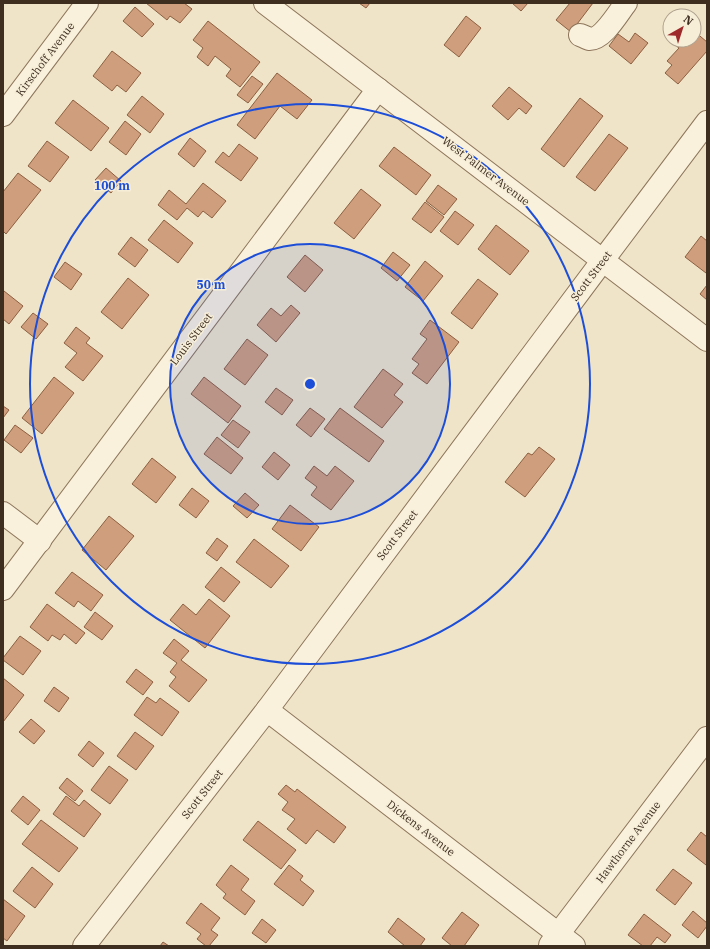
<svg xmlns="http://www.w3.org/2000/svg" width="710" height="949" viewBox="0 0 710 949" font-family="'IBM Plex Serif',serif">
  <rect width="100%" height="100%" fill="#f0e4c8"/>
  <g fill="#cf9f7d" stroke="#8d5f41">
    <path d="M146 3H184L192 9 180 23 170 16 167 20Z"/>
    <path d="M359 3H370L366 8Z"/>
    <path d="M512 3H528L521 11Z"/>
    <path d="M570 3H593L571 32 556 20Z"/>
    <path d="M135 7 154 24 142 37 123 21Z"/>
    <path d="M466 16 481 28 459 57 444 45Z"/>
    <path d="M208 21 260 62 240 87 226 76 231 69 215 56 208 66 197 57 203 48 193 40Z"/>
    <path d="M694 31 707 42V51L678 84 665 73 672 65 667 61 679 48 671 42 673 40H694Z"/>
    <path d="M635 33 648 43 631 64 609 46 618 34 629 42Z"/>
    <path d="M112 51 141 73 126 92 117 85 112 91 93 76Z"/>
    <path d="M277 73 312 100 297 119 280 106 255 139 237 125Z"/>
    <path d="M252 76 263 84 248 103 237 95Z"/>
    <path d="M509 87 532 106 526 114 519 108 508 120 492 106Z"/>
    <path d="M142 96 164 114 150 133 127 115Z"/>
    <path d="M580 98 603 116 564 167 541 149Z"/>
    <path d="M73 100 109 128 91 151 55 123Z"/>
    <path d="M125 121 141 134 126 155 109 142Z"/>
    <path d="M609 134 628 148 595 191 576 177Z"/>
    <path d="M190 138 206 151 194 167 178 154Z"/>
    <path d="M47 141 69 157 50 182 28 166Z"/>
    <path d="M239 144 258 158 241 181 215 162 223 152 229 157Z"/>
    <path d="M394 147 431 175 416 195 379 166Z"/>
    <path d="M106 168 121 181 111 193 95 180Z"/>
    <path d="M18 173 41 190 6 234 3 231V192Z"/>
    <path d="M203 183 226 201 212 218 203 211 198 217 187 208 177 220 158 205 169 190 186 204Z"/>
    <path d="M438 185 457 199 444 215 426 201Z"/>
    <path d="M361 189 381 205 354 239 334 223Z"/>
    <path d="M425 202 444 217 431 233 412 219Z"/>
    <path d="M455 211 474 225 458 245 440 231Z"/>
    <path d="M164 220 193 243 178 263 148 240Z"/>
    <path d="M496 225 529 251 510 275 478 249Z"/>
    <path d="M701 236 707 241V271L706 273 685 257Z"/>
    <path d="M131 237 148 250 135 267 118 254Z"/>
    <path d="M393 252 410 265 397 281 381 268Z"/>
    <path d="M305 255 323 270 305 292 287 277Z"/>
    <path d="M425 261 443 276 423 301 405 287Z"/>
    <path d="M65 262 82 274 71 290 54 277Z"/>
    <path d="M128 278 149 295 122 329 101 312Z"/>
    <path d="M478 279 498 294 472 329 451 313Z"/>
    <path d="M707 285V300L700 294Z"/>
    <path d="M4 291 23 306 9 324 3 319V292Z"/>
    <path d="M291 305 300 313 276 342 257 325 271 308 281 316Z"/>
    <path d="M33 313 48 324 36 339 21 327Z"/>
    <path d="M430 320 459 342 427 384 412 373 419 364 412 359 427 339 420 334Z"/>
    <path d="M76 327 90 338 86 343 103 356 83 381 65 367 77 353 64 343Z"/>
    <path d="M247 339 268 355 245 385 224 369Z"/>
    <path d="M383 369 403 384 394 395 403 402 382 428 354 407Z"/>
    <path d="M54 377 74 393 42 434 22 418Z"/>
    <path d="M204 377 241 406 228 423 191 394Z"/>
    <path d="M276 388 293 400 282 415 265 402Z"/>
    <path d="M3 406 9 410 3 418Z"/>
    <path d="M310 408 325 419 311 437 296 425Z"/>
    <path d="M340 408 384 441 369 462 324 429Z"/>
    <path d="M233 420 250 432 238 448 221 435Z"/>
    <path d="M15 425 33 438 21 453 4 440Z"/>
    <path d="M217 437 243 458 231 474 204 454Z"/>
    <path d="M539 447 555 459 525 497 505 482 528 453 532 455Z"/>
    <path d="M274 452 290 465 278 480 262 467Z"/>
    <path d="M152 458 176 477 156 503 132 484Z"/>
    <path d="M314 466 327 476 335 466 354 481 331 510 311 495 317 487 305 478Z"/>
    <path d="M192 488 209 501 196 518 179 505Z"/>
    <path d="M245 493 259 505 247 518 233 506Z"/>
    <path d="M290 505 319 527 301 551 272 529Z"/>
    <path d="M109 516 134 536 106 570 82 550Z"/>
    <path d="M217 538 228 546 217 561 206 553Z"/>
    <path d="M254 539 289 566 271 588 236 562Z"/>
    <path d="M221 567 240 582 224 602 205 587Z"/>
    <path d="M72 572 103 595 91 611 78 601 74 607 55 593Z"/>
    <path d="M209 599 230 616 205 648 170 620 183 604 196 615Z"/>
    <path d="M47 604 85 633 76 644 64 634 60 640 52 635 48 641 30 627Z"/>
    <path d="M95 612 113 626 102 640 84 627Z"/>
    <path d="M20 636 41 651 23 675 3 660V658Z"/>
    <path d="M174 639 189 651 181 660 207 680 189 702 169 686 176 677 170 672 177 663 163 653Z"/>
    <path d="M136 669 153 682 143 695 126 682Z"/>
    <path d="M3 678 24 695 3 722Z"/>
    <path d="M54 687 69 698 59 712 44 701Z"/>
    <path d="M147 697 156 703 160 698 179 712 162 736 134 715Z"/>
    <path d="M31 719 45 731 34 744 19 732Z"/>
    <path d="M135 732 154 746 136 770 117 756Z"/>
    <path d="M89 741 104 753 93 767 78 755Z"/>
    <path d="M109 766 128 780 110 804 91 790Z"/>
    <path d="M67 778 83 791 75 801 59 788Z"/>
    <path d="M286 785 295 792 297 789 346 827 334 843 317 830 306 844 287 829 295 819 282 810 288 802 278 794Z"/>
    <path d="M23 796 40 810 28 825 11 811Z"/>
    <path d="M66 796 79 806 84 800 101 814 84 837 53 814Z"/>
    <path d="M41 820 78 848 59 872 22 844Z"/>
    <path d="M258 821 296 850 281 869 243 840Z"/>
    <path d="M701 832 707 837V864L706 865 687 850Z"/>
    <path d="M231 865 249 879 241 890 255 901 245 915 223 898 226 894 216 885Z"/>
    <path d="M289 865 303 876 300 880 314 891 303 906 274 884Z"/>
    <path d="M32 867 53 884 35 908 13 891Z"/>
    <path d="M673 869 692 883 675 905 656 890Z"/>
    <path d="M3 899 25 916 7 941 3 938Z"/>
    <path d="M201 903 220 918 211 930 218 935 209 946H206L197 939 201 934 186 923Z"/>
    <path d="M693 911 707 923V926L698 938 682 925Z"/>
    <path d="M462 912 479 925 464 946H452L442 938Z"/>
    <path d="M644 914 671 935 665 943 657 937 650 946H643L628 935Z"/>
    <path d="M398 918 425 939 420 946H405L388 932Z"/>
    <path d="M262 919 276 930 266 943 252 933Z"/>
    <path d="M163 942 169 946H160Z"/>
  </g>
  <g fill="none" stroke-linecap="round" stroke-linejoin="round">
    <g stroke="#8d765c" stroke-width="24">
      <g id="minor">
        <path d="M265 3 707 340"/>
        <path d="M580 35C583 36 587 38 589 39 603 40 618 13 626 3"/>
        <path d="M3 115 87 3"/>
        <path d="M3 513 40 541"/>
        <path d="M3 589 378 89"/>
        <path d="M267 710 574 946"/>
        <path d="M550 945 707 738"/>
        <path d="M84 946 267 710 603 260 707 122"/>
      </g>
    </g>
    <use href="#minor" stroke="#faf1dc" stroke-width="22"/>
  </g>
  <circle cx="310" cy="384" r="140" fill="#1d4ed8" fill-opacity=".12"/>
  <g fill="none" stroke="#1d4ed8" stroke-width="2">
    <circle cx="310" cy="384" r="140"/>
    <circle cx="310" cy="384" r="280"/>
  </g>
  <g text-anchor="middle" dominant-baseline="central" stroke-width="3" stroke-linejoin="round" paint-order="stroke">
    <g font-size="11" fill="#3d2e20" stroke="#f7eed8">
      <text transform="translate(45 59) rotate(-53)">Kirschoff Avenue</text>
      <text transform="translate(486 171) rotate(37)">West Palmer Avenue</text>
      <text transform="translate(591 276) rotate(-53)">Scott Street</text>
      <text transform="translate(191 339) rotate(-53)">Louis Street</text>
      <text transform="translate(397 535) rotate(-53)">Scott Street</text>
      <text transform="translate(202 794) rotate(-52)">Scott Street</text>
      <text transform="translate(421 828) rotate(38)">Dickens Avenue</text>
      <text transform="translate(628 842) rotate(-53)">Hawthorne Avenue</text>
    </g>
  </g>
  <circle cx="310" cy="384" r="6" fill="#1d4ed8" stroke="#f7eed8" stroke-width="2"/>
  <g font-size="12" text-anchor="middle" font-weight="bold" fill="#1d4ed8" stroke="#f7eed8" stroke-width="3" stroke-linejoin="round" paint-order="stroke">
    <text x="112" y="190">100 m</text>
    <text x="211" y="289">50 m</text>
  </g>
  <rect width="710" height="949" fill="none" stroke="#3d2e20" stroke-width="8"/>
  <g transform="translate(682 28) rotate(39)"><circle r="19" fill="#f7eed8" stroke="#ada18e"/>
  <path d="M0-3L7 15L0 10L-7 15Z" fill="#9e2a2b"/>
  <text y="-6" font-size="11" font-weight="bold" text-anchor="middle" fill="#3d2e20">N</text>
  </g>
</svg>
